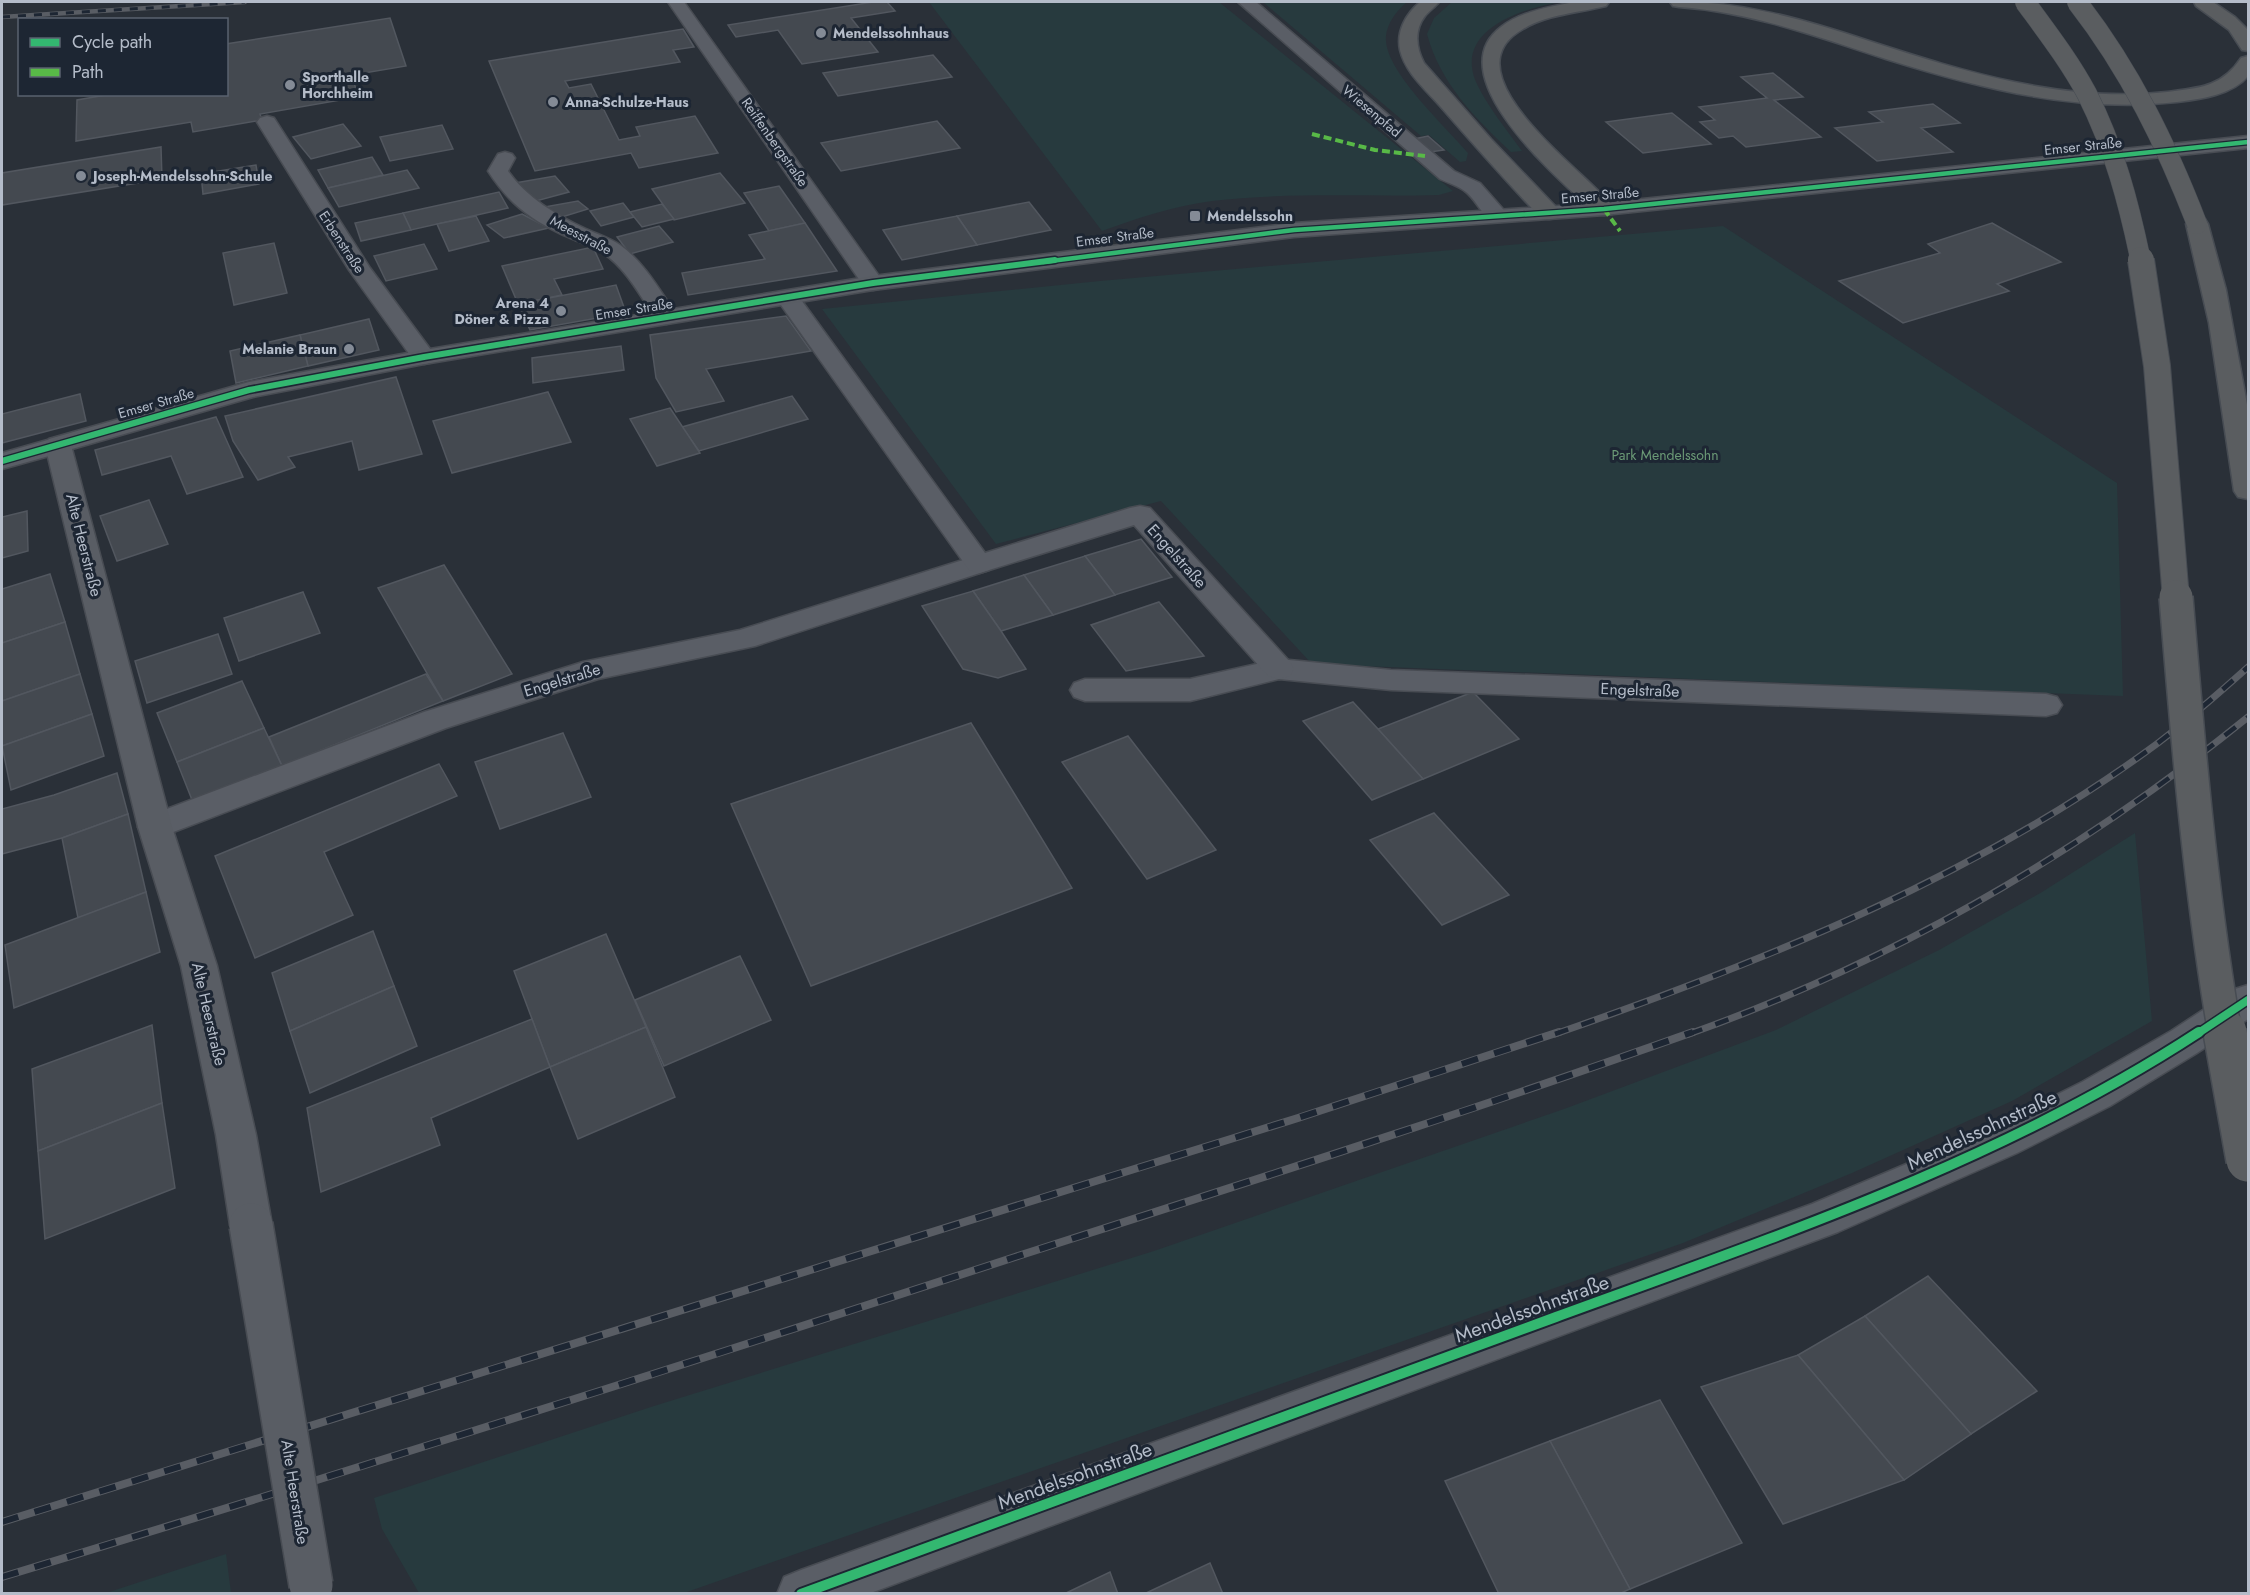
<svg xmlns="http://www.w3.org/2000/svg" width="2250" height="1595" viewBox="0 0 2250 1595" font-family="Jost,sans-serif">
  <rect width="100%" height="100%" fill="#2a3038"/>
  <g fill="#273a3e">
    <path d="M929 2H1219L1453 191 1439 195C1363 197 1288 192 1212 201 1174 206 1138 218 1102 231Z"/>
    <path d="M1263 2H1407C1396 11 1385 26 1386 41 1388 74 1446 127 1468 153L1466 161 1460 162 1429 135 1421 136Z"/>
    <path d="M1452 2H1559C1522 9 1454 30 1476 82 1487 106 1506 129 1522 151L1511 152C1475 118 1440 83 1427 34L1434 18Z"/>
    <path d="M1723 226 2117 483 2123 696 1312 664 1161 501 996 544 822 309 1100 281Z"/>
    <path d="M2135 833 2152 1021 2012 1101 1852 1173 1683 1243 684 1593H419L382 1529 374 1498 654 1406 1154 1251 1564 1109 1776 1030 1939 950 2042 892Z"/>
    <path d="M226 1554 231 1593H106Z"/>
  </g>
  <g fill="#444950" stroke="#52575f" stroke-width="1.5">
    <path d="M873 2H887L895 11 851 18 878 52 802 64 778 30 736 37 728 25Z"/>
    <path d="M390 18 406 66 352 75 358 97 260 114 262 120 193 132 191 122 76 141 77 100 112 94H226V44Z"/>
    <path d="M683 29 694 47 673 50 680 62 565 81 569 88 591 84 619 140 640 136 636 127 695 116 718 153 639 168 631 153 535 171 489 61Z"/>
    <path d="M933 55 952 77 838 96 823 73Z"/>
    <path d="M1773 73 1803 97 1774 100 1821 137 1746 147 1733 136 1719 138 1700 122 1715 120 1699 107 1767 98 1741 77Z"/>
    <path d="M1933 104 1960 123 1921 128 1953 152 1877 161 1835 128 1883 122 1869 112Z"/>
    <path d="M1672 113 1711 144 1643 153 1606 122Z"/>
    <path d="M937 121 960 148 841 171 821 143Z"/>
    <path d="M343 124 361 146 311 159 293 137Z"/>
    <path d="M442 125 453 149 390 161 380 137Z"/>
    <path d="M1428 136 1444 150 1430 152 1414 139Z"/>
    <path d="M161 147 162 179 2 205V173Z"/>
    <path d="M372 157 383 175 328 188 318 170Z"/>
    <path d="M256 165 259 184 203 194 201 174Z"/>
    <path d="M407 170 419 188 339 207 328 188Z"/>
    <path d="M720 173 745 203 674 220 652 189Z"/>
    <path d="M555 176 569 192 536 201 515 183Z"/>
    <path d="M779 186 805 223 769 231 744 193Z"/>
    <path d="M499 192 508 208 411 230 403 213Z"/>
    <path d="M578 201 588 209 562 217 544 207Z"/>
    <path d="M1029 202 1051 230 977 245 957 216Z"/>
    <path d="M623 203 634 217 601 226 590 211Z"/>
    <path d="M662 204 674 219 642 227 630 212Z"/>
    <path d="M403 213 411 230 361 241 355 223Z"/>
    <path d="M522 214 549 228 504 238 487 225Z"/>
    <path d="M476 216 489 241 449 251 437 224Z"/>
    <path d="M957 216 977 245 902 260 883 230Z"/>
    <path d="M805 223 837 271 688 295 682 273 765 259 749 235Z"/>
    <path d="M1992 223 2061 262 1997 284 2009 291 1903 323 1839 281 1940 253 1928 244Z"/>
    <path d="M659 226 673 242 630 254 617 237Z"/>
    <path d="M274 243 287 293 234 305 223 253Z"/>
    <path d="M424 244 437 269 386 281 374 256Z"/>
    <path d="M593 247 603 269 554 279 562 295 518 304 502 266Z"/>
    <path d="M616 285 626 313 530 330 518 304Z"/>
    <path d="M786 316 811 351 706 369 724 401 676 412 656 378 650 335Z"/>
    <path d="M369 319 379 350 308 366 300 335Z"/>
    <path d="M300 335 308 366 236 383 230 351Z"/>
    <path d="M621 346 624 370 533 383 532 358Z"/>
    <path d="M396 377 422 454 359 470 352 441 288 457 295 467 258 480 233 441 225 416Z"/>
    <path d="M548 392 571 442 452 473 433 421Z"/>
    <path d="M80 394 86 421 2 443V414Z"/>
    <path d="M792 396 808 419 699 451 682 427Z"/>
    <path d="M670 408 700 453 657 466 630 419Z"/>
    <path d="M216 417 243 477 187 494 171 456 102 475 95 450Z"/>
    <path d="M149 500 168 544 117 561 100 516Z"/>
    <path d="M27 511 28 551 2 558V517Z"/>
    <path d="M1141 539 1172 577 1115 595 1085 556Z"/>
    <path d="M1085 556 1115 595 1053 615 1024 575Z"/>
    <path d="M444 565 512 674 443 701 378 588Z"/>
    <path d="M50 574 65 622 2 643V589Z"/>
    <path d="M1024 575 1053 615 1001 631 973 591Z"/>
    <path d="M973 591 1001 631 1026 669 998 678 963 669 922 606Z"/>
    <path d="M303 592 320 633 239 661 224 618Z"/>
    <path d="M1159 602 1204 656 1126 671 1091 625Z"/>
    <path d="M65 622 80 674 2 701V643Z"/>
    <path d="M218 634 232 674 147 703 135 661Z"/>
    <path d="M80 674 92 714 2 746V701Z"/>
    <path d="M426 674 443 701 282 766 269 737Z"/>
    <path d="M242 681 264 728 177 762 157 713Z"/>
    <path d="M1473 692 1519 739 1423 779 1378 729Z"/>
    <path d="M1353 702 1378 729 1423 779 1372 800 1303 721Z"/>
    <path d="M92 714 104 756 11 790 2 746Z"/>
    <path d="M971 723 1072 888 811 986 731 804Z"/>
    <path d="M264 728 282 766 194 805 177 762Z"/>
    <path d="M563 733 591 797 500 829 475 762Z"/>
    <path d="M1128 736 1216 850 1147 879 1062 762Z"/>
    <path d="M439 764 457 796 324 852 353 915 255 958 215 856Z"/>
    <path d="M117 773 128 814 62 838 2 854V809L54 795Z"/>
    <path d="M1434 813 1509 895 1442 925 1370 840Z"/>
    <path d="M128 814 146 892 78 918 62 838Z"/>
    <path d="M146 892 160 952 14 1008 5 945Z"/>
    <path d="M373 931 394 986 290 1031 272 973Z"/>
    <path d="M606 934 646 1027 550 1067 514 971Z"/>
    <path d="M740 956 771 1020 664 1066 635 1000Z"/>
    <path d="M394 986 417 1046 310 1093 290 1031Z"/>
    <path d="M532 1019 550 1067 431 1118 440 1145 321 1192 307 1108Z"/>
    <path d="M152 1025 162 1103 38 1151 32 1069Z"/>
    <path d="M646 1027 675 1097 578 1139 550 1067Z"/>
    <path d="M162 1103 175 1188 45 1239 38 1151Z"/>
    <path d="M1928 1276 2037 1391 1971 1434 1865 1316Z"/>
    <path d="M1865 1316 1971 1434 1904 1480 1798 1355Z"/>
    <path d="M1798 1355 1904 1480 1783 1524 1701 1387Z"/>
    <path d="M1660 1400 1742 1543 1630 1589 1550 1441Z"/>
    <path d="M1550 1441 1630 1589 1619 1594H1499L1445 1481Z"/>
    <path d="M1210 1563 1223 1594H1144Z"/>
    <path d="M1110 1572 1118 1594H1064Z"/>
  </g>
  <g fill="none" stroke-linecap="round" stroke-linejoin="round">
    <g stroke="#484c53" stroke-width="3">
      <g id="lane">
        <path d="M1238 2H1256L1454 171 1480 183 1509 216 1506 221C1484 226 1480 203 1466 192 1459 186 1448 183 1440 179Z"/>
        <path d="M979 555 989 558 993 564 989 570 755 646 598 679 446 728 155 839 143 836 138 827 143 818 424 712 583 662 740 630Z"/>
        <path d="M1279 659 1391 670 2046 694 2057 697 2062 705 2057 713 2046 716 1391 690 1279 679 1190 701H1085L1074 697 1070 690 1074 683 1085 679H1190Z"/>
      </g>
    </g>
    <g stroke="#484c53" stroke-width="3">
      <g id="street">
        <path d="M668 2H684L884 283 881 288 873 290 865 288Z"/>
        <path d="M267 116 274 118 370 268 436 357 433 362 424 364 415 362 349 270 257 122 260 118Z"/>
        <path d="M505 152 512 154 515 158 508 171C527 198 556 215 586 229 597 234 610 238 620 245 645 263 660 291 678 317L674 322 666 324 658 322C641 298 628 270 603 253 590 245 574 240 561 234 527 217 508 202 488 171L498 154Z"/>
        <path d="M788 291 796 293 985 553 1130 508 1140 506 1150 508 1290 662 1294 669 1290 676 1279 679 1268 676 1134 525 989 570 979 573 969 570 776 298 780 293Z"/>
        <path d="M58 437 67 439 71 445 67 451 2 469V453Z"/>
        <path d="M2248 985V1019L2197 1053 2110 1106 2017 1153 1838 1232 868 1594H777L784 1577 801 1570 1812 1204 1989 1129 2082 1082 2171 1031 2235 989Z"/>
      </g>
    </g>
    <g stroke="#484c53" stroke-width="3">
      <path id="secondary" d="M2248 136V148L1604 215 1294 237 873 290 424 364 253 397 72 449 172 827 217 966 256 1135 272 1225 266 1238 251 1244 236 1238 230 1225 216 1135 181 966 138 827 45 445 49 439 249 382 424 350 873 276 1294 223 1604 203Z"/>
    </g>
    <g stroke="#474c53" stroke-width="3">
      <g id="highway">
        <path d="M1420 2H1439C1435 7 1429 11 1425 16 1414 30 1416 48 1424 63L1491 139 1557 208 1560 213 1557 218 1549 219 1541 218C1506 181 1473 144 1440 106 1425 89 1405 72 1400 50 1396 31 1406 14 1420 2Z"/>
        <path d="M1574 2H1609L1606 6C1578 13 1548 14 1523 29 1443 74 1590 174 1615 209L1612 214 1604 215 1596 214C1561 181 1436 76 1501 27 1521 11 1550 7 1574 2Z"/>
        <path d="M1670 2C1738 0 1806 20 1869 41 1965 72 2064 103 2167 92 2199 88 2222 87 2241 58L2248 56V76C2232 95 2201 99 2177 102 2077 113 1982 89 1886 59 1818 37 1751 12 1679 7L1673 6Z"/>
        <path d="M2194 2H2213L2235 17 2248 30V51L2242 50 2229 30 2196 6Z"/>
        <path d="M2197 217 2205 219 2208 224 2226 290 2248 410V499L2238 497 2234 491 2209 323 2186 224 2189 219Z"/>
      </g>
    </g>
    <use href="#lane" fill="#5a5e66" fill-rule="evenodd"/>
    <use href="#street" fill="#5a5e66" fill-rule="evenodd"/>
    <use href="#secondary" fill="#595d64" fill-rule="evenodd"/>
    <use href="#highway" fill="#5a5d60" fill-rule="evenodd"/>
    <g stroke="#595d64" stroke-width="4.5">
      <path id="rail-far2" d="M2 17 245 2"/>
    </g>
    <g stroke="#595d64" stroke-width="7">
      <g id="rail-far1">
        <path d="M1555 1034C1763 962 1980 875 2158 743 2189 719 2219 693 2248 667"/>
        <path d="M1689 1034C1894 961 2079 854 2248 717"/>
      </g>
    </g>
    <g stroke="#595d64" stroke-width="8">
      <g id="rail">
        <path d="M2 1522 1298 1118 1559 1032"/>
        <path d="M2 1577C341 1474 678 1367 1015 1257 1242 1184 1469 1112 1693 1032"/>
      </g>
    </g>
    <use href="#rail-far2" stroke="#1d2633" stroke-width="3" stroke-dasharray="8" stroke-linecap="butt"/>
    <use href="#rail-far1" stroke="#1d2633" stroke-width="4.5" stroke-dasharray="14" stroke-linecap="butt"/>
    <use href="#rail" stroke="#1d2633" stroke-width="6" stroke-dasharray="17" stroke-linecap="butt"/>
    <g stroke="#484c53" stroke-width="46" stroke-linecap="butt">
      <path id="secondary-bridge" d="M251 1225 311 1585"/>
    </g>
    <g stroke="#474c53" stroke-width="21" stroke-linecap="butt">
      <g id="highway-bridge-far3">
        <path d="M2025 2C2047 32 2070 62 2087 94 2114 147 2129 204 2141 262"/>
        <path d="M2077 2C2130 70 2166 144 2197 224"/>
      </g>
    </g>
    <g stroke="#474c53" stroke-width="28" stroke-linecap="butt">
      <path id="highway-bridge-far2" d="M2141 260 2157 366 2176 599"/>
    </g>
    <g stroke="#474c53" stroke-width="36" stroke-linecap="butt">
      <path id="highway-bridge-far1" d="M2176 597C2188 743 2200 889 2225 1034"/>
    </g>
    <g stroke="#474c53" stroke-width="46" stroke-linecap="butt">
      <path id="highway-bridge" d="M2225 1032 2248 1160"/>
    </g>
    <use href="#secondary-bridge" stroke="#595d64" stroke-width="43"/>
    <use href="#highway-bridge-far3" stroke="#5a5d60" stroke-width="20"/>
    <use href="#highway-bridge-far2" stroke="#5a5d60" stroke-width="26"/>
    <use href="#highway-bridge-far1" stroke="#5a5d60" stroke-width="33"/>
    <use href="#highway-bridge" stroke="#5a5d60" stroke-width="43"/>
    <g stroke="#58b947" stroke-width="4" stroke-dasharray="8 4" stroke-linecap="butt">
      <path d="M1312 134 1375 150 1425 156"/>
      <path d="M1604 209 1620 231"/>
    </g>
    <g stroke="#1d2633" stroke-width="7">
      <path id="cycleway-far3" d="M1043 262 1294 230 1604 209 2248 142"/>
    </g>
    <g stroke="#1d2633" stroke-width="9">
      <path id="cycleway-far2" d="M2 461 249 390 424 357 873 283 1055 260"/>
    </g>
    <g stroke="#1d2633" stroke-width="11">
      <path id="cycleway-far1" d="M2197 1034 2248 1000"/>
    </g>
    <g stroke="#1d2633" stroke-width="14">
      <path id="cycleway" d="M801 1594C1053 1502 1304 1409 1556 1317 1775 1237 2002 1161 2199 1032"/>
    </g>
    <use href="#cycleway-far3" stroke="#33b770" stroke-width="4.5"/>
    <use href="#cycleway-far2" stroke="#33b770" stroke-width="6"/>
    <use href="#cycleway-far1" stroke="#33b770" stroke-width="8"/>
    <use href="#cycleway" stroke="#33b770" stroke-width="10"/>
  </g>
  <g fill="#848b96" stroke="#1d2633" stroke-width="2">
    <circle cx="821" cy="33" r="6"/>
    <circle cx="290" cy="85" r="6"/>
    <circle cx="553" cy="102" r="6"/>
    <circle cx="81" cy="176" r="6"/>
    <rect x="1189" y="210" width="12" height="12" rx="3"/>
    <circle cx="561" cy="311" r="6"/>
    <circle cx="349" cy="349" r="6"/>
  </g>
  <g text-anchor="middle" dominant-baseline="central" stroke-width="6" stroke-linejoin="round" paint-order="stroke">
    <g font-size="14" font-weight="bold" fill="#b4bcc9" stroke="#1d2633" text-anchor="start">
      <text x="833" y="33">Mendelssohnhaus</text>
      <text x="302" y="77">Sporthalle<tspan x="302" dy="16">Horchheim</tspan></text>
      <text x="565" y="102">Anna-Schulze-Haus</text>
      <text x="93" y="176">Joseph-Mendelssohn-Schule</text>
      <text x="1207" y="216">Mendelssohn</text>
      <text x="549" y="303" text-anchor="end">Arena 4<tspan x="549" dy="16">Döner &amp; Pizza</tspan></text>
      <text x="337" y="349" text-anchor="end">Melanie Braun</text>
    </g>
    <g font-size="14" fill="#b4bcc9" stroke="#1d2633">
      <text transform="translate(1372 111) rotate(40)">Wiesenpfad</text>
      <text transform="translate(775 142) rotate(55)">Reiffenbergstraße</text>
      <text transform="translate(2083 146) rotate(-6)">Emser Straße</text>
      <text transform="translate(1600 195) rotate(-5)">Emser Straße</text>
      <text transform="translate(581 235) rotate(28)">Meesstraße</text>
      <text transform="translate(1115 237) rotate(-7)">Emser Straße</text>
      <text transform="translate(342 242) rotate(57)">Erbenstraße</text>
      <text transform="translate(634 309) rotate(-9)">Emser Straße</text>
      <text transform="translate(156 403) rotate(-16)">Emser Straße</text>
    </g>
    <g font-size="14" fill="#6b9a76" stroke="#1d2633">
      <text x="1665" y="455">Park Mendelssohn</text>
    </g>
    <g font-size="16" fill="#b4bcc9" stroke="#1d2633">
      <text transform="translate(84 545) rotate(76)">Alte Heerstraße</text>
      <text transform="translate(1177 556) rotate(48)">Engelstraße</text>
      <text transform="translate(562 680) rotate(-17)">Engelstraße</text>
      <text transform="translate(1640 690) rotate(2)">Engelstraße</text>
      <text transform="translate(209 1014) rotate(77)">Alte Heerstraße</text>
      <text transform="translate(295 1492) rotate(81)">Alte Heerstraße</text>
    </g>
    <g font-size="20" fill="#b4bcc9" stroke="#1d2633">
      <text transform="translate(1982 1130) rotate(-25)">Mendelssohnstraße</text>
      <text transform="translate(1532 1309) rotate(-20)">Mendelssohnstraße</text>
      <text transform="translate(1075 1476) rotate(-20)">Mendelssohnstraße</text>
    </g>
  </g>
  <rect width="2250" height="1595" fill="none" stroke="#b4bcc9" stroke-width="6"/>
  <rect x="18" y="18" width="210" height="78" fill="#1d2633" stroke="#59626f" stroke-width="1.5"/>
  <rect x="30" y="38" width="30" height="9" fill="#33b770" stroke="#59626f" stroke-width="1.5"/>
  <text x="72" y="48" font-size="18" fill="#b4bcc9">Cycle path</text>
  <rect x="30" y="68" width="30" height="9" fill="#58b947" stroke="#59626f" stroke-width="1.5"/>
  <text x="72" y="78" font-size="18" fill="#b4bcc9">Path</text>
</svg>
